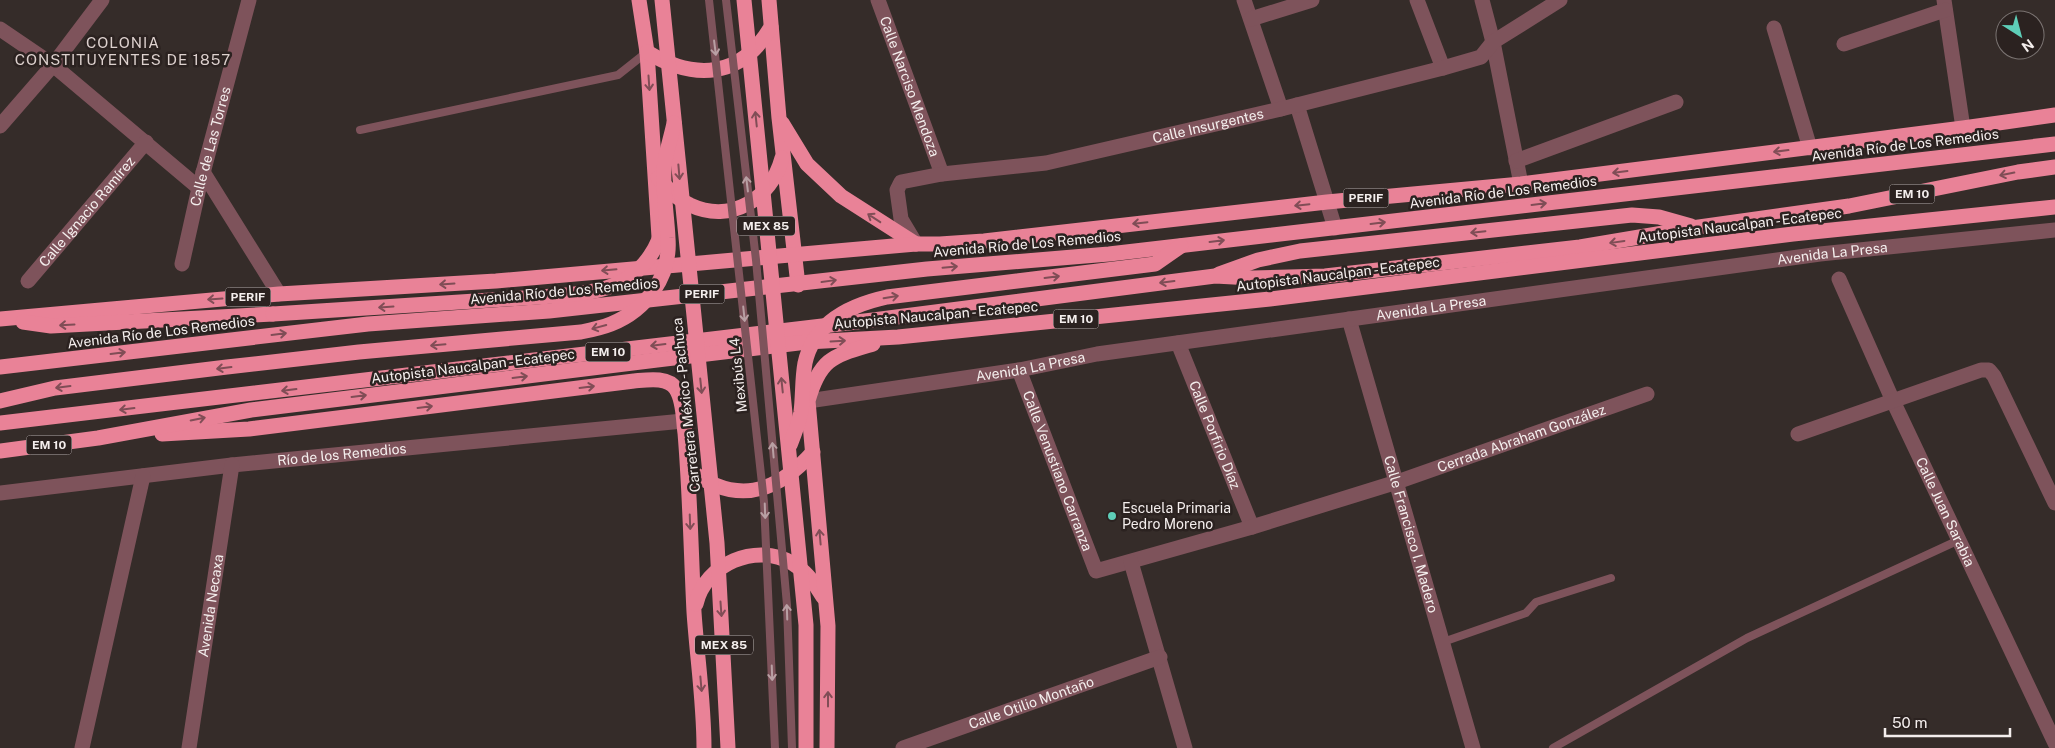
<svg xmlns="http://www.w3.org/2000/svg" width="2055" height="748" viewBox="0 0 2055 748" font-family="'Public Sans',sans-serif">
  <rect width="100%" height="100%" fill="#352c29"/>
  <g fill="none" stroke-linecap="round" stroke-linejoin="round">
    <g stroke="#7e535b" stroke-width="8">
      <path d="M360 130 618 75 647 52"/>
      <path d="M1443 642 1526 613 1536 602 1611 578"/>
      <path d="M1553 748 1747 638 1959 540"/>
    </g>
    <g stroke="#7e535b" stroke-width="15">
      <path id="s1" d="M878 0 942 174"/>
      <path d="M1244 0 1281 109"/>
      <path d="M1417 0 1443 68"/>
      <path d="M1482 0 1493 42 1521 184"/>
      <path d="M1944 0 1963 128"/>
      <path d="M1251 19 1312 0"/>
      <path d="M1774 28 1810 148"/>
      <path d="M0 29 53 65 199 188"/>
      <path d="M1844 44 1945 10"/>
      <path d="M1297 105 1335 228"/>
      <path d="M0 126 53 65 102 0"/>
      <path d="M1516 161 1676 102"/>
      <path d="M203 172 279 294"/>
      <path id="s2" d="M916 244 901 219 897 190 901 182 942 174 1046 163 1281 109 1443 68 1481 57 1493 42 1560 0"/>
      <path id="s3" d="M182 264 199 188 249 0"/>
      <path id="s4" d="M1839 279 1893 401 2055 743"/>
      <path id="s5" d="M28 281 146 142"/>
      <path id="s6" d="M1349 319 1473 748"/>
      <path id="s7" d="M1178 343 1252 527"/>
      <path id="s8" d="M1019 370 1096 571 1252 527 1397 482 1647 394"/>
      <path id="s9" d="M808 401 1019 370 1097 354 1820 254 2055 230"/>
      <path d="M1798 434 1981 370H1989L1994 376 2055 503"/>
      <path id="s10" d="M0 493 232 465 683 421"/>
      <path d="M1131 562 1185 748"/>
      <path d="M82 748 143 476"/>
      <path id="s11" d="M189 748 232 465"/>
      <path id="s12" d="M903 748 1160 657"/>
    </g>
    <g stroke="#e98297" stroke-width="15">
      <path d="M639 0 647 52 659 237"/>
      <path d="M769 0 779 118 798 285"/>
      <path d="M647 52C695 81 741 78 771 27"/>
      <path d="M782 123 807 164 841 196 916 244"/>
      <path d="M658 178C668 188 676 199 690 205 731 224 771 199 782 158"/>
      <path d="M1219 274 1258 260 1300 251 1632 215 1659 217 1691 226"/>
      <path d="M0 319 279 294 496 281 916 244H940L984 241 1327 202 1521 184 1963 128 2055 115"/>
      <path d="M23 322 51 326 273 314"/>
      <path d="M0 367 368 324 549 311 927 269 1109 254 2055 144"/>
      <path d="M0 423 873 320 1215 276 1252 278 1325 276 1580 247 1699 227 1849 206 2018 172 2055 167"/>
      <path d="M162 434 249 429 634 381C646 380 668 376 676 389 684 401 683 420 685 433 690 493 691 552 694 612 697 657 704 702 704 748"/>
      <path d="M0 451 98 438 251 410 657 360 807 342 898 337 1270 299 1793 234 2055 207"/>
      <path d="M688 469C735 505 775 495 813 452"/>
      <path d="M696 604C705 564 756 542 792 563 806 571 815 583 823 597"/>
      <path d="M827 748 828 626 808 401C820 358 833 356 873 344"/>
    </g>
    <g stroke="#7e535b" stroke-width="8">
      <path d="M709 0 764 502 775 748"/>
      <path d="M726 0 756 260 787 605 792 748"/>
    </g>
    <g stroke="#e98297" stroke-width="15">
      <path d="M662 0 717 543 728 748"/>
      <path d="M744 0 806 625V748"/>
      <path d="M273 314 554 296C591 293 627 290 650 256 657 246 661 237 663 224"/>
      <path d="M0 401 55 388 227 367 359 352 581 332C591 330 601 328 611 324 646 310 671 277 668 238 667 216 663 194 664 172 664 156 671 139 674 123"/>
      <path d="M790 445C794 435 799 423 801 412 803 396 802 379 805 363 814 322 850 305 887 297L1155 264 1181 246"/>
    </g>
  </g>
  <defs><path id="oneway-shaft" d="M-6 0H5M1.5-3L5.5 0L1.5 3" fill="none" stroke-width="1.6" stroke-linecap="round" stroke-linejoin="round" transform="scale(1.25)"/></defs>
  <g stroke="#b9a0a4">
    <use href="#oneway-shaft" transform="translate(715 48) rotate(83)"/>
    <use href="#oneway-shaft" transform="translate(747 184) rotate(-97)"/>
    <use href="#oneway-shaft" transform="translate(744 314) rotate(84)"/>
    <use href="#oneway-shaft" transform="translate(773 450) rotate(-95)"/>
    <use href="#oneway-shaft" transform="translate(765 511) rotate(88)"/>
    <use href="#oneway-shaft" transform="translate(787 612) rotate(-92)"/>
    <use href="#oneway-shaft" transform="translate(772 673) rotate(88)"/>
  </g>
  <g stroke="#804d56">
    <use href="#oneway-shaft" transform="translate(649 83) rotate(86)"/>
    <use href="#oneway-shaft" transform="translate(756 119) rotate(-96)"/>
    <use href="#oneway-shaft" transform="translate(1781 151) rotate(173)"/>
    <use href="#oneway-shaft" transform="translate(679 172) rotate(85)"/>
    <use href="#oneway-shaft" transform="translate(1620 172) rotate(173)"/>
    <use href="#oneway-shaft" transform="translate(2007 174) rotate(169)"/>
    <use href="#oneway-shaft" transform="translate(1539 204) rotate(-7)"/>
    <use href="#oneway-shaft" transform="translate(1302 205) rotate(174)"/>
    <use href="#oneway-shaft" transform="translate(874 218) rotate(-147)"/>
    <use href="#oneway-shaft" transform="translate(1140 223) rotate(174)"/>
    <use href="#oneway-shaft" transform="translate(1378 223) rotate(-7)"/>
    <use href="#oneway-shaft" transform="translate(1478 232) rotate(174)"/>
    <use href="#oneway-shaft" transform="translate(1217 241) rotate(-7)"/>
    <use href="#oneway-shaft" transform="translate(1617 242) rotate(172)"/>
    <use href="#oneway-shaft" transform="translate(950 267) rotate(-5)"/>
    <use href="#oneway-shaft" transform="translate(609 270) rotate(175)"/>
    <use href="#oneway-shaft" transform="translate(1052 277) rotate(-7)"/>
    <use href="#oneway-shaft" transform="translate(829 281) rotate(-8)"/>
    <use href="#oneway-shaft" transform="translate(1167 282) rotate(173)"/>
    <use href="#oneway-shaft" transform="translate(447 284) rotate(176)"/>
    <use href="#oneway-shaft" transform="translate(891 297) rotate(-9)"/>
    <use href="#oneway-shaft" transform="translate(215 299) rotate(176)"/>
    <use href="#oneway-shaft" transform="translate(386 307) rotate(176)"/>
    <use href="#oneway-shaft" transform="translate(67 325) rotate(177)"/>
    <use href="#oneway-shaft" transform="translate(599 327) rotate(165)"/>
    <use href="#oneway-shaft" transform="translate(279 334) rotate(-7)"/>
    <use href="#oneway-shaft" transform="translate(838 341) rotate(-3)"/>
    <use href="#oneway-shaft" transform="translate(438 345) rotate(175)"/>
    <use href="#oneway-shaft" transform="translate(658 345) rotate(173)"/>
    <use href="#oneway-shaft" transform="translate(118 353) rotate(-7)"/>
    <use href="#oneway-shaft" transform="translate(224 368) rotate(173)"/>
    <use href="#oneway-shaft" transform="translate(520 377) rotate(-7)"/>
    <use href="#oneway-shaft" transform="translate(782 385) rotate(-96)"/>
    <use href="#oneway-shaft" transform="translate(701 386) rotate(84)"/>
    <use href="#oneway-shaft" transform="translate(63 387) rotate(173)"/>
    <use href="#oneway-shaft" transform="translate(587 387) rotate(-7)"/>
    <use href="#oneway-shaft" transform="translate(289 390) rotate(173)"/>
    <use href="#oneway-shaft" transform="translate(359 396) rotate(-7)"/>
    <use href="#oneway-shaft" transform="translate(425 407) rotate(-7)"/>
    <use href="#oneway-shaft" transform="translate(127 409) rotate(173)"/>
    <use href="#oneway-shaft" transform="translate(198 419) rotate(-11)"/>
    <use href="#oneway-shaft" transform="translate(690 522) rotate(88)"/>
    <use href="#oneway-shaft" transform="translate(820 537) rotate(-95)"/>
    <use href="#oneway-shaft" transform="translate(721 609) rotate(86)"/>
    <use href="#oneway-shaft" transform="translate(701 684) rotate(85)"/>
    <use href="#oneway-shaft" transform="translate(828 699) rotate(-90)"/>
  </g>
  <circle fill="#5eceb8" stroke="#2b2220" stroke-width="2" cx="1112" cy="516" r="5"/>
  <g text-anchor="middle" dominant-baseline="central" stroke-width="5" stroke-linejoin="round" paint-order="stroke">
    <g fill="#2b2220" stroke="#b8b1b0" stroke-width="1">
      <rect x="1889.5" y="184.5" width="45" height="19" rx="4"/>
      <rect x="1343.5" y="188.5" width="45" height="19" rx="4"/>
      <rect x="737" y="216.5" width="58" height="19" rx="4"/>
      <rect x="679.5" y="284.5" width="45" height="19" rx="4"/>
      <rect x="225.5" y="287.5" width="45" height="19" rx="4"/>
      <rect x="1053.5" y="309.5" width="45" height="19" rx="4"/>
      <rect x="585.5" y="342.5" width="45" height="19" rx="4"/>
      <rect x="26.5" y="435.5" width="45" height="19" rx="4"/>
      <rect x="695" y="635.5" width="58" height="19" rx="4"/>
    </g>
    <g font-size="12" font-weight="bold" fill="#f4eeed">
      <text x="1912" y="194">EM 10</text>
      <text x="1366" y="198">PERIF</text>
      <text x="766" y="226">MEX 85</text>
      <text x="702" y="294">PERIF</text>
      <text x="248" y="297">PERIF</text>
      <text x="1076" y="319">EM 10</text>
      <text x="608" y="352">EM 10</text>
      <text x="49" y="445">EM 10</text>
      <text x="724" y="645">MEX 85</text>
    </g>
    <g font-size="14" fill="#f4eeed" stroke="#2b2220">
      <text stroke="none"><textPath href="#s1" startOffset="92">Calle Narciso Mendoza</textPath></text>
      <text stroke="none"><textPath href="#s2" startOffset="380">Calle Insurgentes</textPath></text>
      <text transform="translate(1905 145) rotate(-7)">Avenida Río de Los Remedios</text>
      <text stroke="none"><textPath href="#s3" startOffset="121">Calle de Las Torres</textPath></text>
      <text transform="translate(1503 192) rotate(-7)">Avenida Río de Los Remedios</text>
      <text stroke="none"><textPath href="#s5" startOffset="91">Calle Ignacio Ramírez</textPath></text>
      <text transform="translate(1740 225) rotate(-7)">Autopista Naucalpan - Ecatepec</text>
      <text transform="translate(1027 244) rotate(-5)">Avenida Río de Los Remedios</text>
      <text stroke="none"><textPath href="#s9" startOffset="1035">Avenida La Presa</textPath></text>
      <text transform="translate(1338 274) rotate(-7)">Autopista Naucalpan - Ecatepec</text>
      <text transform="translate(564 291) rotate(-5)">Avenida Río de Los Remedios</text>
      <text stroke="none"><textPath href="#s9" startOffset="630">Avenida La Presa</textPath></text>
      <text transform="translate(936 315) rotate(-5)">Autopista Naucalpan - Ecatepec</text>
      <text transform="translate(161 332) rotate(-7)">Avenida Río de Los Remedios</text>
      <text transform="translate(473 366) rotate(-7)">Autopista Naucalpan - Ecatepec</text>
      <text stroke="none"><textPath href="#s9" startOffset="225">Avenida La Presa</textPath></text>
      <text transform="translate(738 375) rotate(-96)">Mexibús L4</text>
      <text transform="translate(686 405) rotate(-96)">Carretera México - Pachuca</text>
      <text stroke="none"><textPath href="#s7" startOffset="99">Calle Porfirio Díaz</textPath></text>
      <text stroke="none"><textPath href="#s8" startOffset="661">Cerrada Abraham González</textPath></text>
      <text stroke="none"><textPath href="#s10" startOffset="344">Río de los Remedios</textPath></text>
      <text stroke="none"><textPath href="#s8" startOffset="108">Calle Venustiano Carranza</textPath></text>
      <text stroke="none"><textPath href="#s4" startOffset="256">Calle Juan Sarabia</textPath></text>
      <text stroke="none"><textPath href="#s6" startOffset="224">Calle Francisco I. Madero</textPath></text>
      <text stroke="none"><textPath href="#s11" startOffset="144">Avenida Necaxa</textPath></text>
      <text stroke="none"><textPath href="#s12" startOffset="136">Calle Otilio Montaño</textPath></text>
    </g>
    <g font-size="14" fill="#f4eeed" stroke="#2b2220" text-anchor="start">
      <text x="1122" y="508">Escuela Primaria<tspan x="1122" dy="16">Pedro Moreno</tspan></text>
    </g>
    <g font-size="15" letter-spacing="1" fill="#ddd1ce" stroke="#2b2220">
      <text x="123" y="42">COLONIA<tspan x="123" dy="17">CONSTITUYENTES DE 1857</tspan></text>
    </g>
  </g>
  <g transform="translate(2020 35) rotate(144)"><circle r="24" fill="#2b2220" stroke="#7b7472"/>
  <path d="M0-4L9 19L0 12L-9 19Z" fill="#5eceb8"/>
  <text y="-8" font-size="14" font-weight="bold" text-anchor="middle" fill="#f4eeed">N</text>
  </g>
  <path d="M1885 728v8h125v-8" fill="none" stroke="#f4eeed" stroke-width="2.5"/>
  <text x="1892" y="728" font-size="15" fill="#f4eeed" stroke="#2b2220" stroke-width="4" paint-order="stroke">50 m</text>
</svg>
